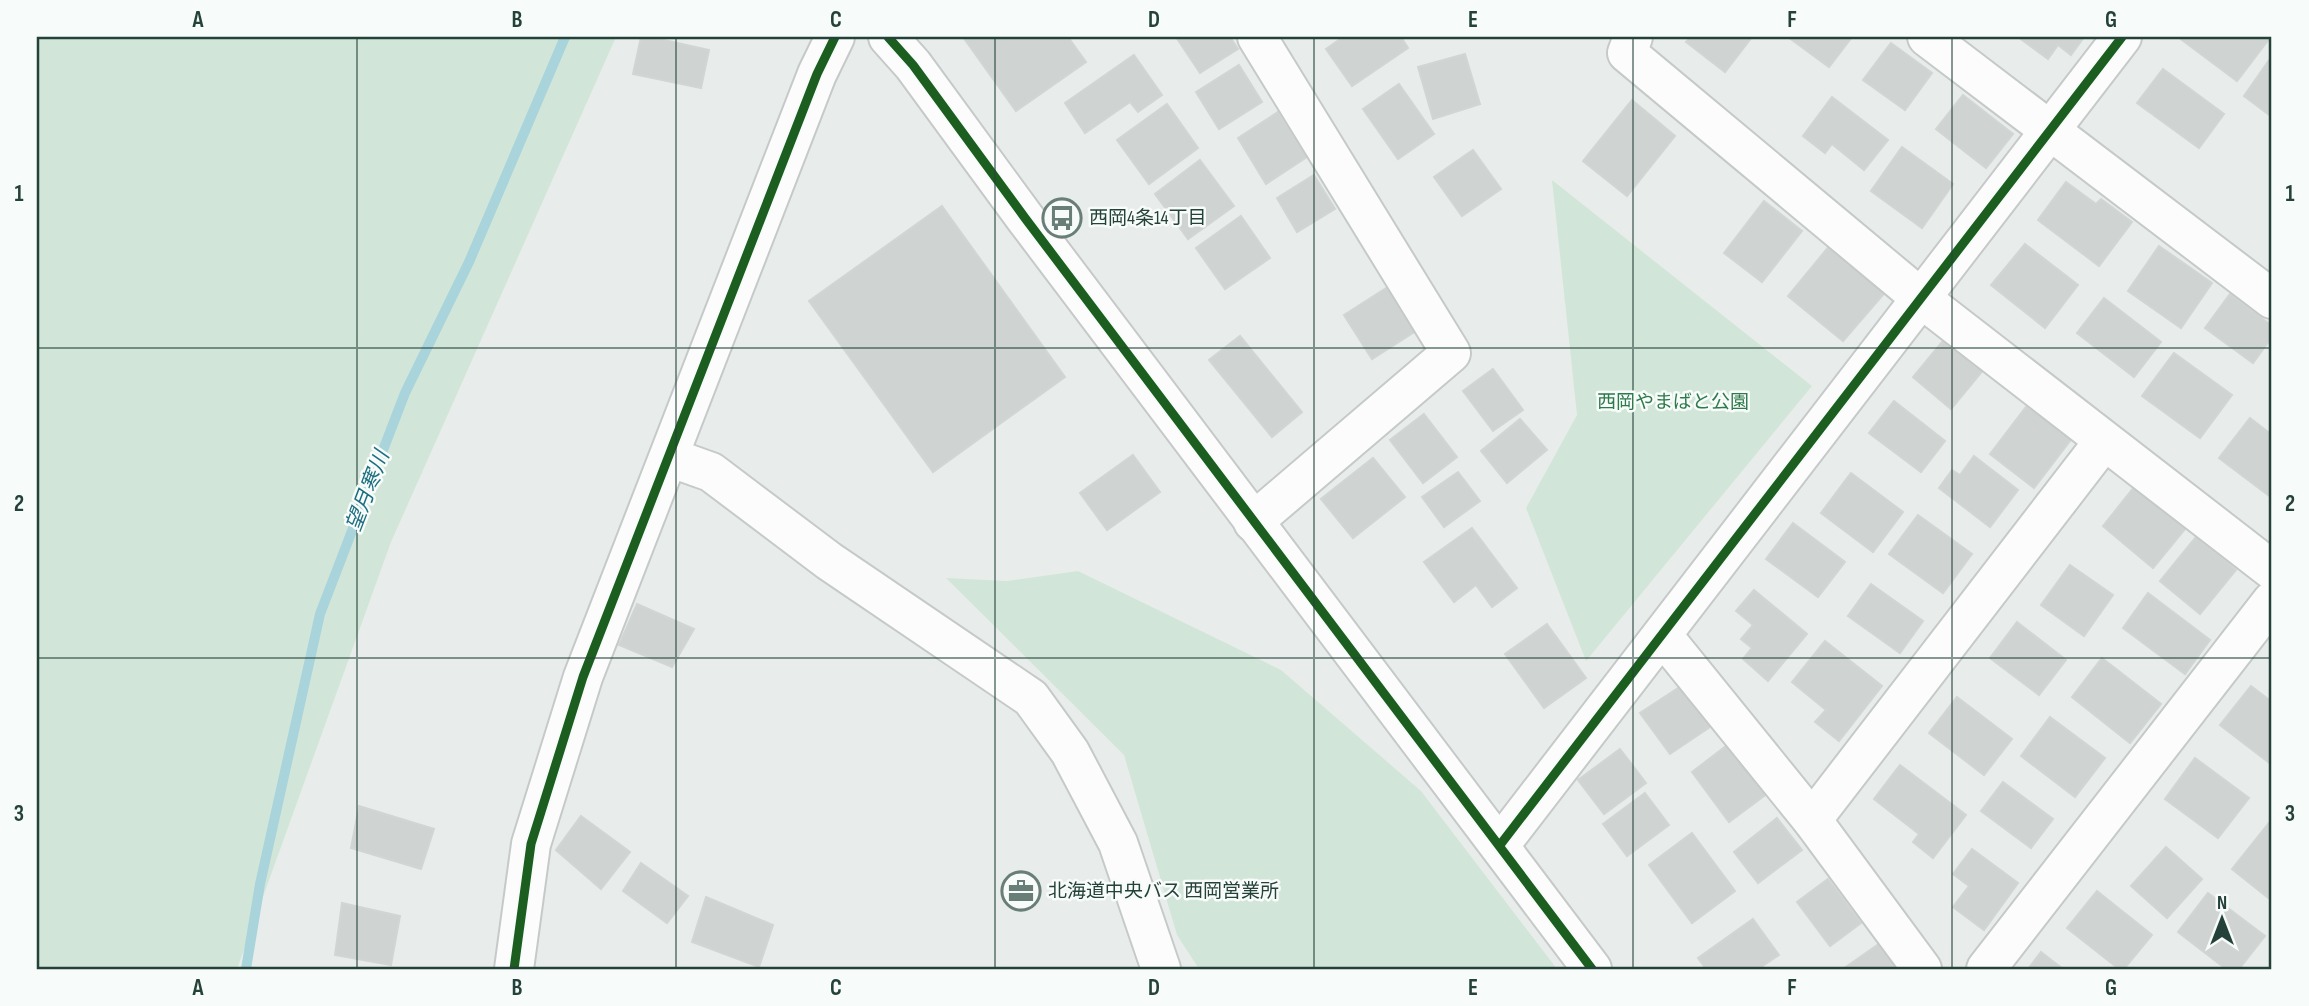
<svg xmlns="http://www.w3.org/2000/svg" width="2309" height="1006" viewBox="0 0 2309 1006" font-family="'Sofia Sans Condensed','Noto Sans JP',sans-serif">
  <rect width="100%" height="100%" fill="#e8edeb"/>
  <g fill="#d1e6d8">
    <path d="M37 37H616L391 542 237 969H37Z"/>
    <path d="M1552 180 1812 386 1586 661 1526 508 1577 415Z"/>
    <path d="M1078 571 1281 670 1421 791 1557 969H1199L1177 935 1124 755 946 578 1007 581Z"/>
  </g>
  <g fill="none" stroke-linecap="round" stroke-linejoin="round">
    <path stroke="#a9d4db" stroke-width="10" d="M246 969 260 884 320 614 405 393 469 262 565 37"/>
  </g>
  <g fill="#cfd4d2" stroke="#d1d6d4" stroke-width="2">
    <path d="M641 37H651L709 50 701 88 633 74Z"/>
    <path d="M963 37H1068L1086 62 1016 111Z"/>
    <path d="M1176 37H1230L1238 49 1200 73Z"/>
    <path d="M1343 37H1401L1408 48 1352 86 1326 49Z"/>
    <path d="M1691 37H1752L1725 72 1686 42Z"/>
    <path d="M1788 37H1852L1829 67Z"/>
    <path d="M2018 37H2084L2071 55 2058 45 2048 59Z"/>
    <path d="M2178 37H2265L2269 39 2237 81Z"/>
    <path d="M1891 43 1932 73 1905 110 1863 80Z"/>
    <path d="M1465 54 1480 104 1433 119 1418 67Z"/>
    <path d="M1134 55 1162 95 1138 112 1130 102 1085 133 1065 103Z"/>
    <path d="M2272 56V117L2244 96Z"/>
    <path d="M1239 65 1262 102 1219 129 1196 92Z"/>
    <path d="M2163 69 2224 114 2199 148 2137 103Z"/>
    <path d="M1399 84 1434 134 1398 159 1363 109Z"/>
    <path d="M1963 95 2013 134 1986 168 1936 129Z"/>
    <path d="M1832 97 1888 140 1864 170 1832 144 1825 153 1803 136Z"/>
    <path d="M1632 100 1675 136 1627 196 1583 161Z"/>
    <path d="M1167 104 1198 148 1149 184 1117 140Z"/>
    <path d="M1278 112 1307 157 1266 184 1238 138Z"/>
    <path d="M1902 147 1953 184 1922 228 1871 191Z"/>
    <path d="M1473 150 1501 189 1462 216 1434 177Z"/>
    <path d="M1200 160 1234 206 1188 239 1155 194Z"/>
    <path d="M1314 175 1335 209 1297 232 1277 198Z"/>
    <path d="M2066 182 2096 204 2101 199 2132 222 2099 266 2038 220Z"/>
    <path d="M1764 201 1802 231 1762 282 1724 253Z"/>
    <path d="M942 206 1065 377 933 472 809 301Z"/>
    <path d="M1241 216 1270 258 1225 289 1196 248Z"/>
    <path d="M1831 244 1887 290 1843 341 1788 296Z"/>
    <path d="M2025 244 2078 285 2045 328 1991 285Z"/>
    <path d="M2159 246 2212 283 2181 328 2128 291Z"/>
    <path d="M1388 287 1416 331 1372 359 1344 315Z"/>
    <path d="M2230 294 2272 326V337L2253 363 2205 328Z"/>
    <path d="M2104 298 2161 342 2134 377 2077 333Z"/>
    <path d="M1240 336 1302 412 1272 437 1209 360Z"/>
    <path d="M1947 336 1985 368 1951 409 1913 377Z"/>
    <path d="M2174 353 2232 395 2200 438 2142 396Z"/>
    <path d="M1493 369 1523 410 1493 431 1463 391Z"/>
    <path d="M1894 401 1945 441 1921 472 1869 433Z"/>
    <path d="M2029 403 2073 437 2034 488 1990 454Z"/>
    <path d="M1424 414 1457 457 1423 483 1390 440Z"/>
    <path d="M2250 418 2272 435V498L2219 458Z"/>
    <path d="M1520 419 1547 450 1507 483 1481 451Z"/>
    <path d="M1133 455 1160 492 1107 530 1080 493Z"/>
    <path d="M1974 456 2018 490 1990 527 1939 488 1952 470 1960 475Z"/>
    <path d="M1373 458 1405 497 1353 538 1321 499Z"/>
    <path d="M1458 472 1480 501 1444 527 1422 497Z"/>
    <path d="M1851 473 1903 512 1873 552 1821 513Z"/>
    <path d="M2139 481 2190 523 2153 568 2103 526Z"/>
    <path d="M1918 515 1972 554 1943 593 1889 554Z"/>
    <path d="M1793 523 1845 562 1818 597 1766 559Z"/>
    <path d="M1472 528 1517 588 1492 607 1476 585 1454 602 1424 562Z"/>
    <path d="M2196 537 2236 570 2200 614 2160 581Z"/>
    <path d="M2070 565 2113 595 2084 636 2041 605Z"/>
    <path d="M1871 584 1923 621 1900 653 1848 616Z"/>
    <path d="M1754 590 1807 634 1768 681 1743 659 1752 648 1741 639 1753 625 1736 611Z"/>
    <path d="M2148 593 2210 640 2185 674 2123 628Z"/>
    <path d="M637 604 694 629 672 667 619 645Z"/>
    <path d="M2017 622 2066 660 2039 695 1990 658Z"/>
    <path d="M1547 624 1586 678 1544 708 1505 654Z"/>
    <path d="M1825 641 1882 686 1839 741 1815 722 1826 710 1792 682Z"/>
    <path d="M2102 658 2161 704 2130 743 2072 697Z"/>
    <path d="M1684 684 1713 725 1670 754 1640 713Z"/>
    <path d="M2251 686 2272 702V765L2220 725Z"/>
    <path d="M1957 697 2012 739 1984 775 1929 733Z"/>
    <path d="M2050 717 2105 758 2075 797 2021 756Z"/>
    <path d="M1730 743 1768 793 1729 822 1692 772Z"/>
    <path d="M1620 749 1646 783 1604 814 1578 780Z"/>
    <path d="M2195 758 2249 798 2218 838 2165 799Z"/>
    <path d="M1900 765 1966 815 1933 858 1913 842 1919 834 1874 799Z"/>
    <path d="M2003 782 2053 819 2031 848 1981 811Z"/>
    <path d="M1645 793 1669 825 1627 856 1603 824Z"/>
    <path d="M359 806 434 829 421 869 351 848Z"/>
    <path d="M581 816 630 852 601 889 556 850Z"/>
    <path d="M1777 818 1802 850 1758 883 1734 852Z"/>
    <path d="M2272 819V901L2232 869Z"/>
    <path d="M1692 833 1735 891 1692 923 1649 865Z"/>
    <path d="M2166 847 2202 879 2167 918 2131 886Z"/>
    <path d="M1972 849 2018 883 1984 930 1953 907 1969 886 1953 874Z"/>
    <path d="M641 863 688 896 667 923 623 891Z"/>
    <path d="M1828 879 1861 923 1830 946 1797 902Z"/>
    <path d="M2097 891 2152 935 2124 969H2119L2067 928Z"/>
    <path d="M2208 893 2265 936 2239 969H2226L2178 932Z"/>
    <path d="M706 897 773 925 759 967 692 942Z"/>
    <path d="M342 903 400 916 391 965 335 955Z"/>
    <path d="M1753 919 1779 955 1758 969H1706L1698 958Z"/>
    <path d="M1880 943 1900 969H1843Z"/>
    <path d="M2041 952 2063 969H2028Z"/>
  </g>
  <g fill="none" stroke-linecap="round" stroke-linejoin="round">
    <g stroke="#c5cac8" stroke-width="42">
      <g id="minor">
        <path d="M888 37 913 65 1025 218 1592 969"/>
        <path d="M1633 37 1627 53 1922 299 2272 570"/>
        <path d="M1927 37 2272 299"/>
        <path d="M669 457 711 472 829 561 1031 698 1070 752 1118 843 1161 969"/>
        <path d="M1253 522 1451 353 1257 37"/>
        <path d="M1663 636 1812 820 1922 969"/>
        <path d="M1812 820 2104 441"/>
        <path d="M1500 845 2122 37"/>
        <path d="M514 969 531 844 583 677 817 74 835 37"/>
        <path d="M1986 969 2272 601"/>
      </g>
    </g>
    <use href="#minor" stroke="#fcfcfc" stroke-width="38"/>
    <g stroke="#f7fbf9" stroke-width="13">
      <g id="cycleway">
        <path d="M888 37 913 65 1025 218 1592 969"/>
        <path d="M1500 845 2122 37"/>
        <path d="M514 969 531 844 583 677 817 74 835 37"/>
      </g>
    </g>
    <use href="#cycleway" stroke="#1b5e20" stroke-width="9"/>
  </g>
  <path fill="none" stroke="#24423a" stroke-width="2" stroke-opacity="0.55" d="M357 37V969M676 37V969M995 37V969M1314 37V969M1633 37V969M1952 37V969M37 348H2272M37 658H2272"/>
  <defs>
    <g id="bus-ring" transform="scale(2.0125)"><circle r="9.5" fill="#f7fbf9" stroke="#697e78" stroke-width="1.5"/><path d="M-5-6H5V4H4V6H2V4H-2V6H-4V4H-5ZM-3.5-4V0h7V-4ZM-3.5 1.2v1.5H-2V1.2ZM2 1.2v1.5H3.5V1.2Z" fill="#697e78"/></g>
    <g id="office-ring" transform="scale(2.0125)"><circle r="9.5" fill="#f7fbf9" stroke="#697e78" stroke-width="1.5"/><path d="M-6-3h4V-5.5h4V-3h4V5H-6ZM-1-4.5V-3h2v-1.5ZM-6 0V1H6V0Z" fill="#697e78"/></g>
  </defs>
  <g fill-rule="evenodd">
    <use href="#bus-ring" x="1062" y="218"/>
    <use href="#office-ring" x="1021" y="891"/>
  </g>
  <g text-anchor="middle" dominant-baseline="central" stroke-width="5" stroke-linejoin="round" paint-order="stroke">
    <g font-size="19" fill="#24423a" stroke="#f7fbf9" text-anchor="start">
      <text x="1089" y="218">西岡4条14丁目</text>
      <text x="1048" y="891">北海道中央バス 西岡営業所</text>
    </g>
    <g font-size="19" fill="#2d7a4b" stroke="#f7fbf9">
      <text x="1673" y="402">西岡やまばと公園</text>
    </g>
    <g font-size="21" font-style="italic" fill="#1c6f80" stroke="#f7fbf9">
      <text transform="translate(368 491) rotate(-69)">望月寒川</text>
    </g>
  </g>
  <rect width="2309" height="1006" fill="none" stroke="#f7fbf9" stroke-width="77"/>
  <g transform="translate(2222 919)" stroke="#f7fbf9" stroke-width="5" paint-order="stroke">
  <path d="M0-5L12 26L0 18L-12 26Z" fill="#24423a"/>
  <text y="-10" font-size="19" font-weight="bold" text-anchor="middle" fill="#24423a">N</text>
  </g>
  <rect x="38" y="38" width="2232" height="930" fill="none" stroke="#24423a" stroke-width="2.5"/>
  <g font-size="23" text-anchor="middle" font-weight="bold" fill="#24423a">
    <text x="198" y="27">A</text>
    <text x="517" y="27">B</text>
    <text x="836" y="27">C</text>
    <text x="1154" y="27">D</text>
    <text x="1473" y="27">E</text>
    <text x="1792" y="27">F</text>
    <text x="2111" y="27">G</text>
    <text x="19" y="201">1</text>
    <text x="2290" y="201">1</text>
    <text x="19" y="511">2</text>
    <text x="2290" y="511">2</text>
    <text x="19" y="821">3</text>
    <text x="2290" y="821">3</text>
    <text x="198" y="995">A</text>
    <text x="517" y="995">B</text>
    <text x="836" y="995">C</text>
    <text x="1154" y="995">D</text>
    <text x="1473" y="995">E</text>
    <text x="1792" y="995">F</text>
    <text x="2111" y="995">G</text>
  </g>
</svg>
